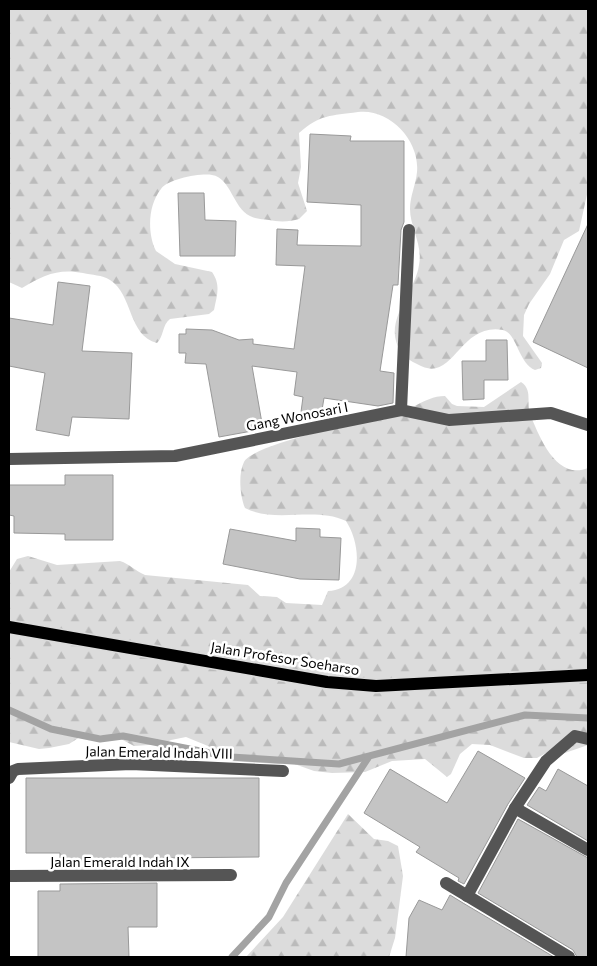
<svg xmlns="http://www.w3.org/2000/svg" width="597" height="966" viewBox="0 0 597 966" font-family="Commissioner,sans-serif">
  <defs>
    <pattern id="forest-firs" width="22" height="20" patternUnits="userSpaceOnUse" patternTransform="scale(1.25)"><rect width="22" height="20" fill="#dcdcdc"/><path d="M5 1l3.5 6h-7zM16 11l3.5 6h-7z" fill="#bbb"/></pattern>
  </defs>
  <rect width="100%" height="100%" fill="#fff"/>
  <g fill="url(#forest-firs)">
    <path d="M9 9H588V190L579 231 564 240 550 274 529 304 524 315 523 336 542 363 541 368 535 370C518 363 517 333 503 330 458 322 454 386 417 364 412 362 405 357 402 353 380 323 415 294 419 265 423 245 410 227 410 209 410 196 416 184 417 172 420 140 389 108 358 112 330 116 321 114 299 133L301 167 298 183 307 211 299 219C290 222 278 222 269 220 263 219 255 219 250 216 233 208 231 178 212 175 200 173 168 179 161 189 148 205 147 233 156 251L175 264 212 272C221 285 217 295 214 310L209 314 170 319C162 325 164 336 157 343 128 336 133 294 110 280 102 275 92 275 83 273 59 268 43 275 22 288L9 282Z"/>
    <path d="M521 382C533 390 526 402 530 414 539 436 556 481 588 468V745L559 755 546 753 537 758H524L490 745 472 744 460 754 451 774 447 777 425 759 392 761 365 772 332 773 314 771 289 762 279 764 229 761 217 754 208 746 186 737 171 740 163 744 134 746 119 738 97 735 80 737 69 744 49 748 39 749 9 742V572L17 559 28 556 57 565 120 561C130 564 135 571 145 575L248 585 260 596 277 597 286 603 322 605 328 591C365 589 361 544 346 521 314 506 276 524 245 508 240 496 238 474 244 462 251 446 346 425 366 421 371 420 376 421 381 420 405 416 423 396 445 396L452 404 457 406 484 407Z"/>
    <path d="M348 814 374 839 388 841 398 846 403 876 395 938 389 957H246L283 917Z"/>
  </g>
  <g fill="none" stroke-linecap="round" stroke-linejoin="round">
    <g stroke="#a3a3a3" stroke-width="7">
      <path d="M9 710 51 729 100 739 123 736 231 757 339 764 525 715 588 718"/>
      <path d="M232 957 269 917 286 883 368 758"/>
    </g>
  </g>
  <g fill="#c4c4c4" stroke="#999">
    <path d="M310 134 351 136 350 141H404V222L401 230 398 285H393L380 371 394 373 393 403 378 406 324 398 321 416 301 412 303 397 294 395 297 372 252 366 263 429 219 437 206 364 185 363 186 353H179V334H186V329L212 330 239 340 253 339V344L294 349 305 266 276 265 277 229 298 230 297 245 361 246V205L307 202Z"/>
    <path d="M178 193H204L205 220 236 221 235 256H180Z"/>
    <path d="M588 224V368L533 342Z"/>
    <path d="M58 282 90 286 82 351 132 353 129 419 72 417 69 436 36 430 45 373 9 366V318L53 325Z"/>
    <path d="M486 340H507L508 380H484V399L463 400 462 361H486Z"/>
    <path d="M65 475H113V540H65V534L14 533V516L9 515V485H65Z"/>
    <path d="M296 528 320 529V537L341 538 339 580 300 579 223 564 230 529 296 541Z"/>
    <path d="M478 751 525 778 508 804 464 884 458 881 459 878 416 852 420 847 364 813 390 769 447 803Z"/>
    <path d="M558 769 588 786V841L527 805 539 787 546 791Z"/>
    <path d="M26 778H259V857L157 858V867L60 868V853H26Z"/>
    <path d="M518 819 588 858V957H577L573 950 478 893Z"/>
    <path d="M157 883V927H128L129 957H38V891H60V884Z"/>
    <path d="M450 895 463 903 554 957H406L409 918 419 900 442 910Z"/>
  </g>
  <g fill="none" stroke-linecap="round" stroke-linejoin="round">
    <g stroke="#dbdbdb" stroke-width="15">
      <path id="major" d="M9 627 327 682 376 686 588 675"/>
    </g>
    <g stroke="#555" stroke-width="12">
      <path d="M401 410 409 230"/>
      <path d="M9 459 175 456 401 410 449 420 551 413 588 425"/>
      <path d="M9 778 13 771 18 769 131 764 283 771"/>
      <path d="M515 808 588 850"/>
      <path d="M9 876 231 875"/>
      <path d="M446 883 569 957"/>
      <path d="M467 896 515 808 546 761 575 736 588 739"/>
    </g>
    <use href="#major" stroke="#000" stroke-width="12"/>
  </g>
  <g text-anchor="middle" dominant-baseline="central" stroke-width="5" stroke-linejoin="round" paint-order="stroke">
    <g font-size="14" fill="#000" stroke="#fff">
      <text transform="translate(297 416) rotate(-11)">Gang Wonosari I</text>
      <text transform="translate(285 658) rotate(9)">Jalan Profesor Soeharso</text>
      <text transform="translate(159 752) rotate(1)">Jalan Emerald Indah VIII</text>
      <text x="120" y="861">Jalan Emerald Indah IX</text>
    </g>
  </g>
  <rect width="597" height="966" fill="none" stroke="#000000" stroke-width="20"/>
</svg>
